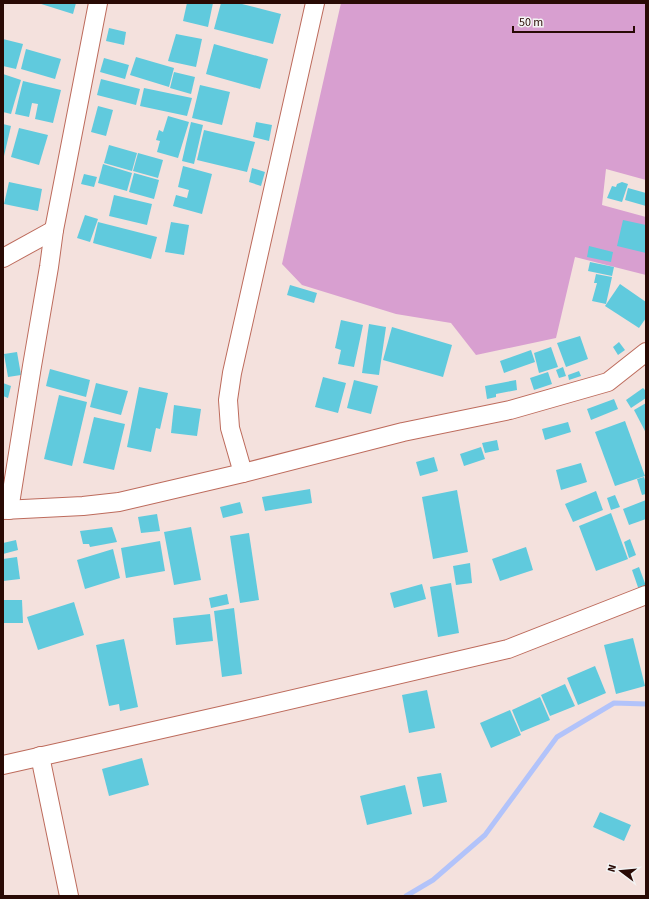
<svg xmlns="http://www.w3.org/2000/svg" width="649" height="899" viewBox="0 0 649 899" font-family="'Source Sans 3',sans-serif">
  <rect width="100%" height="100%" fill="#f4e1dd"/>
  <path fill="#d89fd0" d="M341 3H646V180L606 169 602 205 646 217V275L575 257 556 338 476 355 451 323 396 314 302 285 282 264Z"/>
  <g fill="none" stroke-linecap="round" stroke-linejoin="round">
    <path stroke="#b2c3fa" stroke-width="5" d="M406 896 433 880 485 835 557 737 614 703 646 704"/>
  </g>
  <g fill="#60cadd">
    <path d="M38 3H76L73 14Z"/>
    <path d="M187 3H213L208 27 183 21Z"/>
    <path d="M221 3H238L281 14 273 44 214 29Z"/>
    <path d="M109 28 126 32 124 45 106 41Z"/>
    <path d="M176 34 202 39 196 67 168 61Z"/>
    <path d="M3 39 23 44 16 69 3 66Z"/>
    <path d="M214 44 268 59 260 89 206 74Z"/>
    <path d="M26 49 61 59 55 79 21 69Z"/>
    <path d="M136 57 174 68 169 87 130 75Z"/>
    <path d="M104 58 129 65 125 79 100 72Z"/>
    <path d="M174 72 195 77 191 94 170 88Z"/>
    <path d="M3 74 21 80 11 114 3 112Z"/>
    <path d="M101 79 140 89 136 105 97 95Z"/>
    <path d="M23 81 61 90 53 123 35 119 38 104 32 103 29 117 15 114Z"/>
    <path d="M200 85 230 92 222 125 192 118Z"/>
    <path d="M144 88 192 98 187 116 140 106Z"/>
    <path d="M98 106 113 110 106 136 91 132Z"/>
    <path d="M168 116 189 122 178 158 157 152 160 141 156 140 159 130 163 132Z"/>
    <path d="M191 122 203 125 194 164 182 161Z"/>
    <path d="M256 122 272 125 269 141 253 137Z"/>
    <path d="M3 124 11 126 4 156H3Z"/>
    <path d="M19 128 48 135 39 165 11 157Z"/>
    <path d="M204 130 255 142 247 172 197 160Z"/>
    <path d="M109 145 137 153 132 171 104 163Z"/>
    <path d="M138 153 163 160 158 178 133 171Z"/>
    <path d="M103 164 132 173 127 191 98 183Z"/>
    <path d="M183 166 212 174 202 214 173 206 176 195 187 198 189 190 178 187Z"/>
    <path d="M252 168 265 172 261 186 249 182Z"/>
    <path d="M134 173 159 180 154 199 129 192Z"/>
    <path d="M84 174 97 177 94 187 81 184Z"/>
    <path d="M9 182 42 189 38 211 4 204Z"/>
    <path d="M622 182 628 184 622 202 607 198 612 186 616 187 617 184Z"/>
    <path d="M628 188 646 193V206L625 200Z"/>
    <path d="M114 195 152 204 147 225 109 216Z"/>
    <path d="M85 215 98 219 90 242 77 238Z"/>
    <path d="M623 220 646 225V253L617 246Z"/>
    <path d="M98 222 157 237 151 259 93 243Z"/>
    <path d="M171 222 189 225 184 255 165 252Z"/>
    <path d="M589 246 613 252 611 262 587 257Z"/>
    <path d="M590 262 614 267 612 276 588 271Z"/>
    <path d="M596 274 612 277 606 304 592 301 597 283H594Z"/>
    <path d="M620 284 646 302V318L639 328 605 306Z"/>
    <path d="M290 285 317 293 314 303 287 295Z"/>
    <path d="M341 320 363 325 354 367 338 364 341 350 335 348Z"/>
    <path d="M369 324 386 327 379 375 362 373Z"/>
    <path d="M392 327 452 345 443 377 383 360Z"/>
    <path d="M580 336 588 359 566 367 557 343Z"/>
    <path d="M619 342 625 350 618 355 613 347Z"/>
    <path d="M551 347 558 367 539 373 534 353Z"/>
    <path d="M531 350 535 362 504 373 500 361Z"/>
    <path d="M17 352 21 375 8 377 4 354Z"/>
    <path d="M563 367 566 376 559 378 556 370Z"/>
    <path d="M50 369 90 380 86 397 46 386Z"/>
    <path d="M579 371 581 376 569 380 568 375Z"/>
    <path d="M548 372 552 384 534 390 530 378Z"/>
    <path d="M323 377 346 383 338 413 315 407Z"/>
    <path d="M354 380 378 386 371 414 347 408Z"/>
    <path d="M516 380 517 390 496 394V397L487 399 485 386Z"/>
    <path d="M3 383 11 386 8 398 3 396Z"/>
    <path d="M96 383 128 391 121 415 90 407Z"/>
    <path d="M139 387 168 393 160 429 156 428 151 452 127 447Z"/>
    <path d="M643 388 646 391V398L631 408 626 400Z"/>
    <path d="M59 395 87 402 72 466 44 459Z"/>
    <path d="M614 399 618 409 591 420 587 409Z"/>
    <path d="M646 403V433L634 410Z"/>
    <path d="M174 405 201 409 197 436 171 433Z"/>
    <path d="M94 417 125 424 114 470 83 463Z"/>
    <path d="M625 421 645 476 615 486 595 432Z"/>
    <path d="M568 422 571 432 545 440 542 429Z"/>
    <path d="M497 440 499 450 485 453 482 443Z"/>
    <path d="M481 447 485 459 464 466 460 454Z"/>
    <path d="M434 457 438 471 420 476 416 462Z"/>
    <path d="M581 463 587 482 561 490 556 470Z"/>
    <path d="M644 477 646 483V494L642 495 637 479Z"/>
    <path d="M310 489 312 503 265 511 262 497Z"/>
    <path d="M457 490 468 552 433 559 422 497Z"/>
    <path d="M596 491 603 510 573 522 565 504Z"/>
    <path d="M615 495 620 507 611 510 607 498Z"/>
    <path d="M646 500V519L629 525 623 509Z"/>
    <path d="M240 502 243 513 223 518 220 507Z"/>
    <path d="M611 513 628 559 596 571 579 526Z"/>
    <path d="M157 514 160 531 141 533 138 517Z"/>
    <path d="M112 527 117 542 90 547 89 544H83L80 531Z"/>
    <path d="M191 527 201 580 174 585 164 532Z"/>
    <path d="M249 533 259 600 240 603 230 536Z"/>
    <path d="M630 539 636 555 629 558 624 542Z"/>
    <path d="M16 540 18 550 3 554V543Z"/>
    <path d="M160 541 165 571 126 578 121 548Z"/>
    <path d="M526 547 533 570 500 581 492 559Z"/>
    <path d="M113 549 120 578 85 589 77 560Z"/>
    <path d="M17 557 20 579 3 581V559Z"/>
    <path d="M470 563 472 583 456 585 453 566Z"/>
    <path d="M639 567 646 586V591L640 593 632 570Z"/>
    <path d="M451 583 459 633 438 637 430 587Z"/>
    <path d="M422 584 426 599 394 608 390 593Z"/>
    <path d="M227 594 229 604 211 608 209 598Z"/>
    <path d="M3 600H22L23 623H3Z"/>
    <path d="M74 602 84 635 38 650 27 617Z"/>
    <path d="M234 608 242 674 222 677 214 611Z"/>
    <path d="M210 614 213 641 176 645 173 618Z"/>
    <path d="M633 638 645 686 616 694 604 645Z"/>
    <path d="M124 639 138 707 120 711 119 704 109 706 96 645Z"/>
    <path d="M595 666 606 693 578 705 567 678Z"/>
    <path d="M565 684 575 706 550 716 541 695Z"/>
    <path d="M427 690 435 728 409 733 402 695Z"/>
    <path d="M540 697 550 720 521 732 512 710Z"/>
    <path d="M510 710 521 735 491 748 480 723Z"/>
    <path d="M142 758 149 785 109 796 102 769Z"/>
    <path d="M441 773 447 802 423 807 417 777Z"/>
    <path d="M405 785 412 814 367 825 360 796Z"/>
    <path d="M600 812 631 825 624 841 593 827Z"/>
  </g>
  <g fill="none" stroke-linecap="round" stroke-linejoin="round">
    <g stroke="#bd6b5c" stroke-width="20">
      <g id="street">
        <path d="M3 258 54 230"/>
        <path d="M243 473 230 428 228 400 232 373 315 3"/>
        <path d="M3 510 83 506 119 502 243 473 403 432 510 410 608 382 646 352"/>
        <path d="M9 510 32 366 49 267 54 230 98 3"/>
        <path d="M40 756 69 896"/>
        <path d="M3 765 242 711 508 649 646 595"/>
      </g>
    </g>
    <use href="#street" stroke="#fff" stroke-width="18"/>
  </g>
  <rect width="649" height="899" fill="none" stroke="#290a05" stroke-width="8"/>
  <g transform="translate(621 871) rotate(286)" stroke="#f3f3f3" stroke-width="3" paint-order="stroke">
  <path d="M0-3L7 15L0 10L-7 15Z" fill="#290a05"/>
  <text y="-6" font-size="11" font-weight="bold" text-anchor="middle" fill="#290a05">N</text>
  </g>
  <path d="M513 26v6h121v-6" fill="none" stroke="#290a05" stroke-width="2"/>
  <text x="519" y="26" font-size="12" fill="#290a05" stroke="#f3f3f3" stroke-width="3" paint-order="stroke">50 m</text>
</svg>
